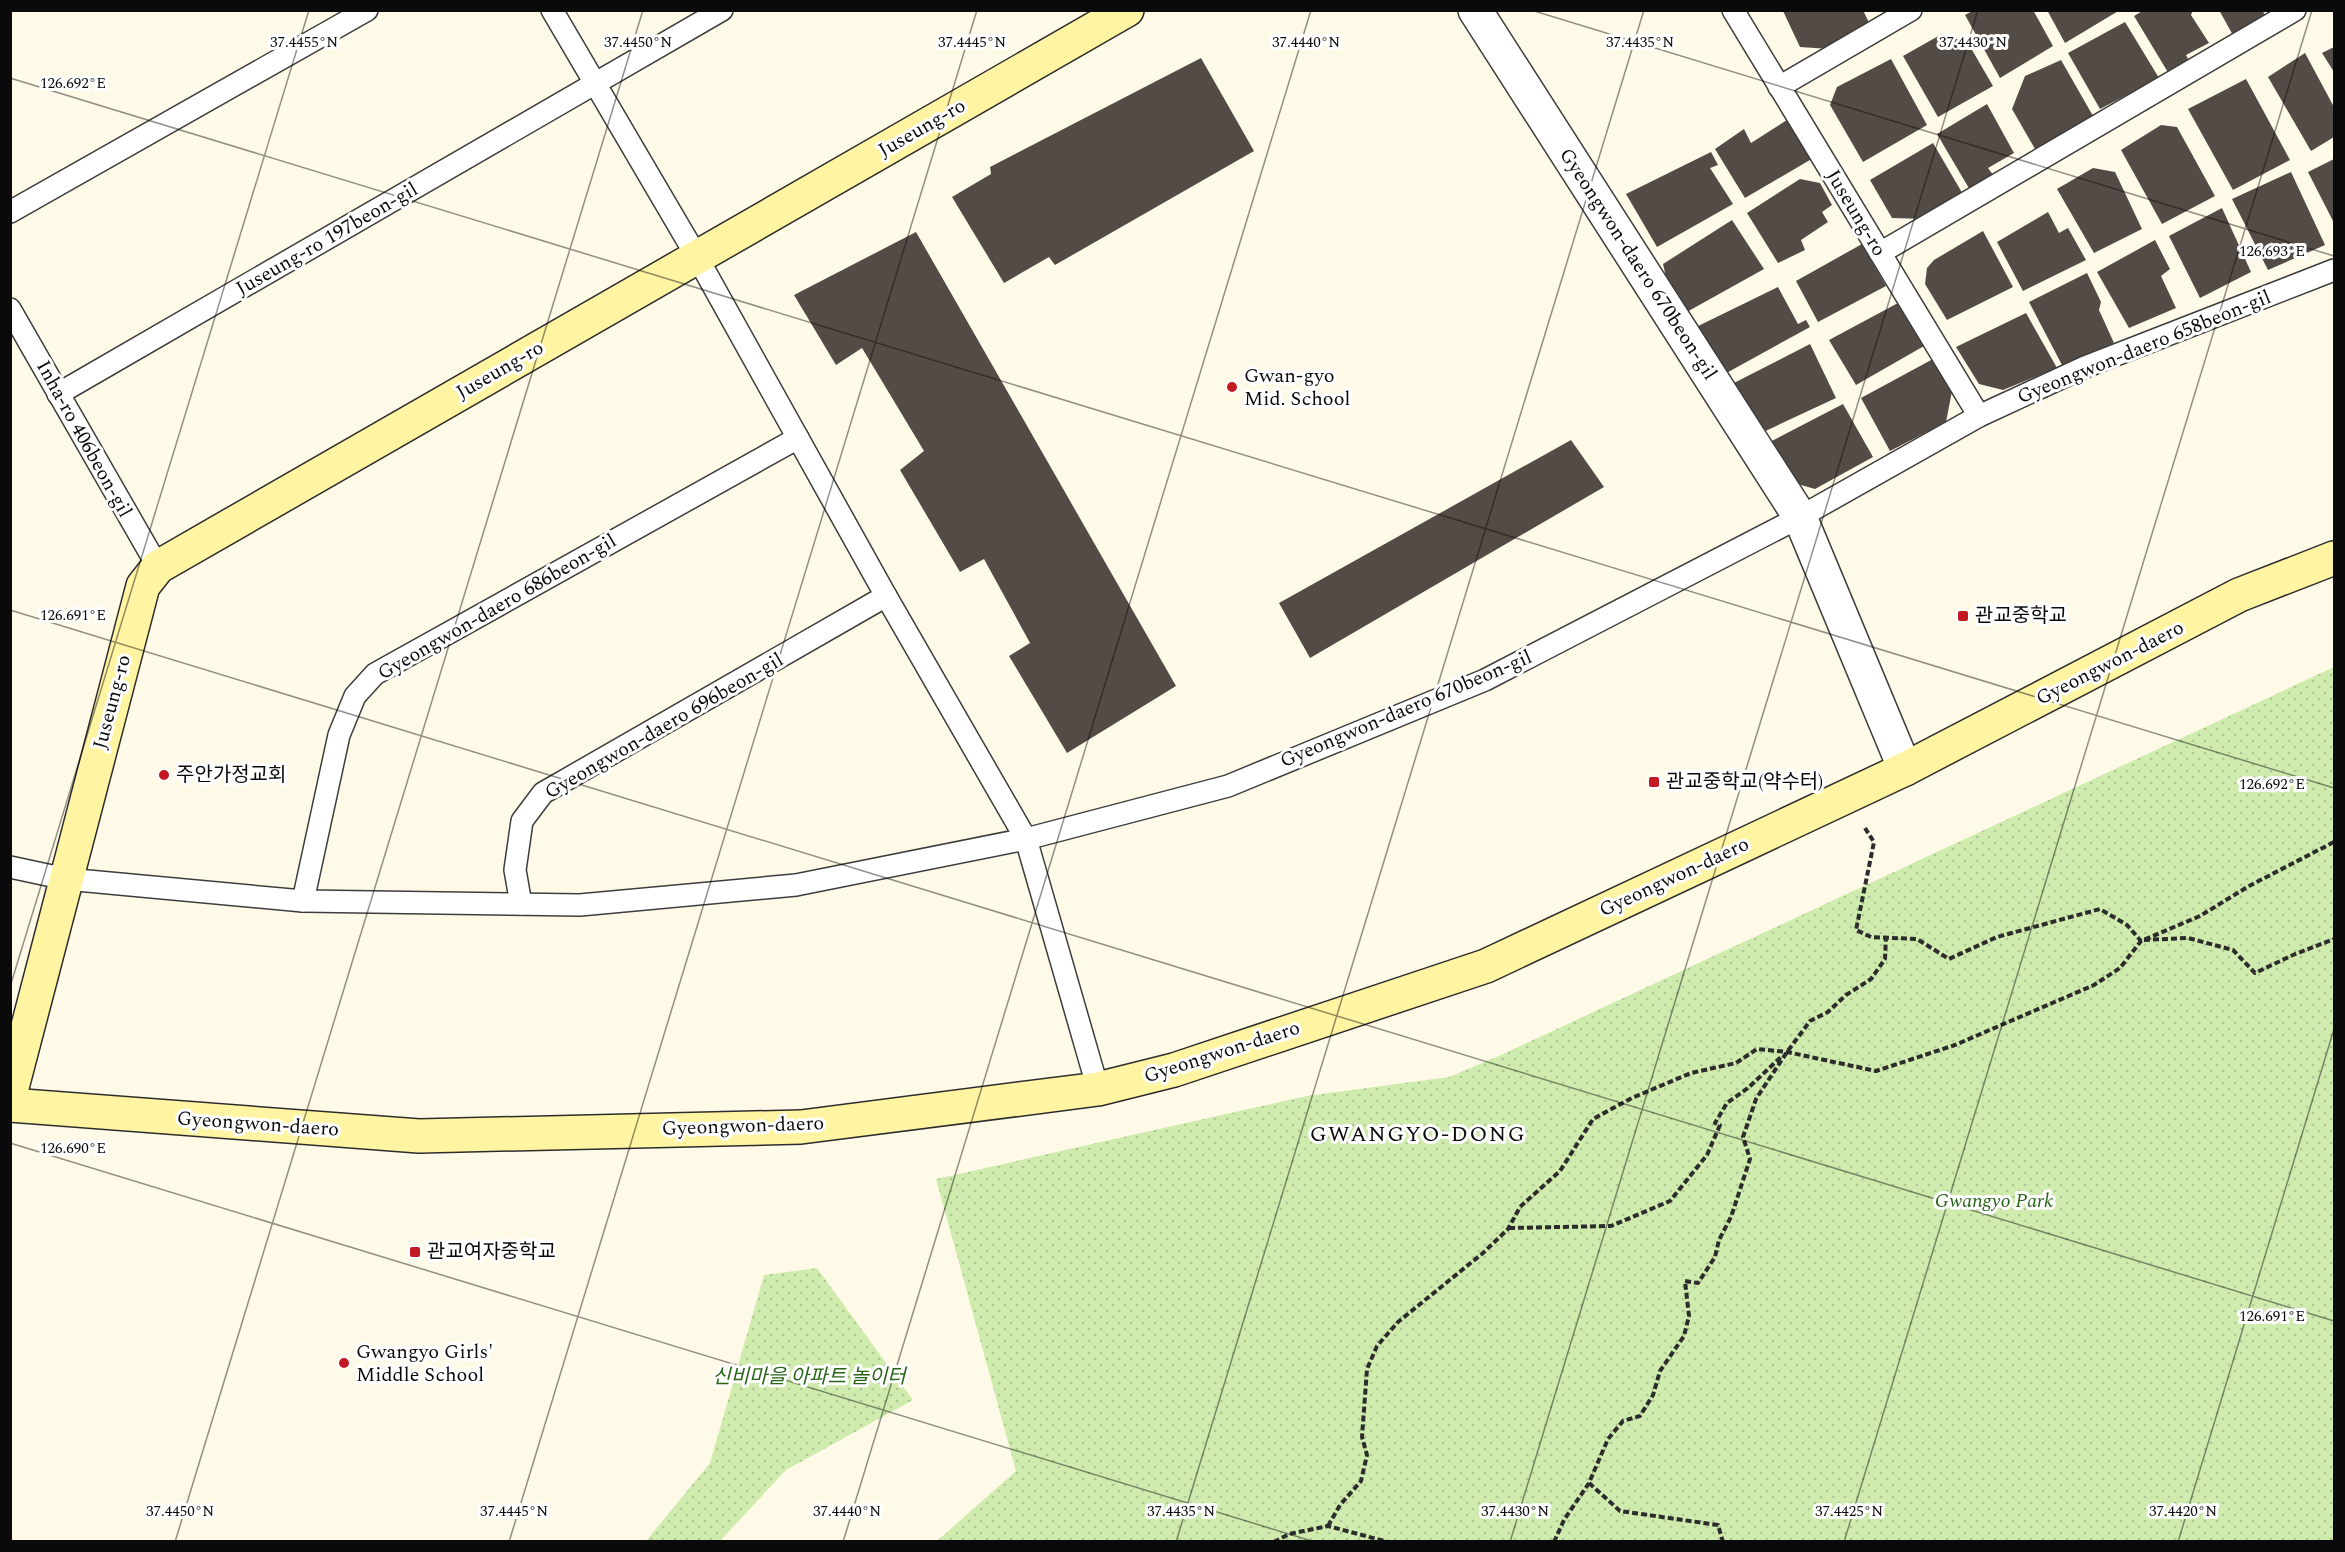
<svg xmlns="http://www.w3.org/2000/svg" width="2345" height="1552" viewBox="0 0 2345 1552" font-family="Spectral,'Noto Sans KR',serif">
  <defs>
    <pattern id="park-dots" width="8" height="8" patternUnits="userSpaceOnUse" patternTransform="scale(1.5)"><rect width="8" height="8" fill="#cfecae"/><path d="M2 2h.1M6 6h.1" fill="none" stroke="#b0c994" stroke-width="1.8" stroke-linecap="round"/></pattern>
  </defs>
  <rect width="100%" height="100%" fill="#fffae7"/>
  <g fill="url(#park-dots)">
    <path d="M2334 667V1541H937L1016 1471 936 1179 1307 1096 1449 1077 1501 1055Z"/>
    <path d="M817 1268 913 1400 786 1470 720 1541H646L710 1463 764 1275Z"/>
  </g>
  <g fill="#534b46">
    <path d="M1785 10H1863L1870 25 1830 49 1800 47 1783 11Z"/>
    <path d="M1974 10H2033L2053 46 2000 78 1965 15Z"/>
    <path d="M2047 10H2120L2065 43Z"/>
    <path d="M2144 10H2193L2191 15 2209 43 2186 55 2190 63 2169 74 2134 16Z"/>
    <path d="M2219 10H2262L2267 18 2234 37Z"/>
    <path d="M2125 22 2159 78 2100 109 2068 53Z"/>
    <path d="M1942 34 1968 43 1993 86 1938 117 1903 56Z"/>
    <path d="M2334 47V72L2322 53Z"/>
    <path d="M2305 53 2334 107V137L2311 151 2268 77Z"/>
    <path d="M1201 58 1254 151 1055 265 1049 257 1004 283 952 197 991 174 990 167Z"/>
    <path d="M1891 59 1927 125 1863 162 1830 105 1837 87Z"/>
    <path d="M2061 60 2093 116 2035 149 2012 109 2025 76Z"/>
    <path d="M2246 79 2290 160 2233 190 2188 109Z"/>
    <path d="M1987 104 2014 153 1988 168 1994 176 1970 190 1937 134Z"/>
    <path d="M1790 118 1815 157 1745 198 1715 149 1744 129 1751 143Z"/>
    <path d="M2161 125 2177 127 2215 196 2162 224 2121 150Z"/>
    <path d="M1933 143 1964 196 1925 219 1892 218 1870 180Z"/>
    <path d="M1711 152 1718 165 1710 168 1733 204 1657 247 1626 194Z"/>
    <path d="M2334 159V223L2308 172Z"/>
    <path d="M2093 168 2115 172 2142 229 2094 253 2057 189Z"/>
    <path d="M2291 172 2325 245 2268 270 2232 199Z"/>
    <path d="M1800 179 1820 183 1832 205 1822 212 1828 222 1801 240 1805 250 1778 263 1747 213Z"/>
    <path d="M2222 208 2251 272 2200 298 2169 236Z"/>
    <path d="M2048 212 2059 233 2068 228 2086 260 2023 291 1997 242Z"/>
    <path d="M1732 220 1764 269 1685 313 1670 295 1663 264Z"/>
    <path d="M1983 231 2013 287 1947 320 1925 284 1927 268 1934 260Z"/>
    <path d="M916 232 1176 686 1067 753 1009 656 1030 643 984 559 960 572 900 470 924 451 862 348 836 365 794 295Z"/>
    <path d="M2155 240 2170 269 2161 276 2176 308 2129 328 2097 272Z"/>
    <path d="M1862 244 1886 286 1818 322 1796 281Z"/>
    <path d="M2087 273 2101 302 2099 310 2114 343 2062 365 2029 302Z"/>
    <path d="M1778 287 1798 324 1806 320 1810 327 1721 376 1694 328Z"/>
    <path d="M1898 303 1924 346 1856 385 1829 340Z"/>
    <path d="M2026 313 2057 368 2003 390 1979 384 1956 347Z"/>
    <path d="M1810 344 1836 398 1759 434 1730 385Z"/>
    <path d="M1933 359 1952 391 1946 422 1890 451 1861 398Z"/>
    <path d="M1843 404 1873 457 1815 489 1787 481 1766 444Z"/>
    <path d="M1571 440 1604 487 1310 658 1279 603Z"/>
  </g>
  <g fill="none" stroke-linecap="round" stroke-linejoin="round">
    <g stroke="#3d3d3d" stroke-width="24">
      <g id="lane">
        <path d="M552 10 697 257 886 596 1026 839 1098 1089"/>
        <path d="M1733 10 1979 416"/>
        <path d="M1779 87 1911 10"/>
        <path d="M10 212 367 10"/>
        <path d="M1880 253 2295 10"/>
        <path d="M10 309 158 567"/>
        <path d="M58 394 722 10"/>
        <path d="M10 867 66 879 303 901 580 905 796 885 1026 839 1228 786 1485 680 1800 517 1979 416 2085 367 2334 270"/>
        <path d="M303 901 339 735 355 696 375 674 798 438"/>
        <path d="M521 904 515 870 522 821 543 793 886 596"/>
      </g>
    </g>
    <g stroke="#3d3d3d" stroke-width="36">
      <path id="street" d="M1475 10 1800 517 1905 769"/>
    </g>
    <g stroke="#2c2c2c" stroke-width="36">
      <g id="secondary">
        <path d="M10 1095 143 586 158 567 1127 10"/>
        <path d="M10 1105 419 1136 801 1127 1098 1089 1174 1070 1486 966 1905 769 2239 595 2334 558"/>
      </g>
    </g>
    <g stroke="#2c2c2c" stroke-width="4" stroke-dasharray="6 3" stroke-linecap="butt">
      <path d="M1865 828 1874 842 1856 930 1871 937 1917 939 1949 959 1997 937 2100 909 2127 925 2141 941"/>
      <path d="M2144 940 2188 938 2233 950 2255 973 2293 955 2334 939"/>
      <path d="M1509 1228 1611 1226 1670 1201 1707 1155 1720 1125 1715 1123 1727 1103 1748 1088 1782 1056"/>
      <path d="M1589 1483 1620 1511 1718 1525 1723 1542"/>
      <path d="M1328 1526 1340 1505 1361 1481 1367 1455 1362 1437 1367 1369 1377 1346 1398 1322 1483 1253 1508 1229 1520 1207 1560 1171 1593 1119 1632 1098 1691 1073 1736 1063 1757 1049 1787 1052 1876 1071 1955 1045 2094 985 2120 968 2141 941 2200 916 2249 886 2334 842"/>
      <path d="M1274 1542 1289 1534 1328 1526 1388 1542"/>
      <path d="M1554 1542 1564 1520 1589 1483 1608 1439 1623 1421 1640 1416 1653 1395 1660 1371 1684 1336 1689 1316 1685 1281 1698 1283 1715 1257 1719 1240 1731 1217 1750 1159 1743 1137 1756 1099 1787 1052 1810 1021 1828 1012 1846 995 1871 979 1885 959 1886 936"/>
    </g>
    <use href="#lane" stroke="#fff" stroke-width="21"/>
    <use href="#street" stroke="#fff" stroke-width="33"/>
    <use href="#secondary" stroke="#fff4a2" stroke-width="33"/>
  </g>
  <path fill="none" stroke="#0a0a0a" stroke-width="1.5" stroke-opacity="0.45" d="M1531 10 2334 256M10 78 2334 788M10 610 2334 1321M10 987 309 10M10 1143 1315 1542M175 1542 643 10M509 1542 977 10M843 1542 1311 10M1176 1542 1644 10M1510 1542 1978 10M1844 1542 2312 10M2178 1542 2334 1029"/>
  <g fill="#c31922" stroke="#fff" stroke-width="2">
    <circle cx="1232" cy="387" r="6"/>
    <rect x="1957" y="610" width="12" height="12" rx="3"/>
    <circle cx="164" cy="775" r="6"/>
    <rect x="1648" y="776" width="12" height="12" rx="3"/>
    <rect x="409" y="1246" width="12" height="12" rx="3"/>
    <circle cx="344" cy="1363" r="6"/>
  </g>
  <g text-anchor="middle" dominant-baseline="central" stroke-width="6" stroke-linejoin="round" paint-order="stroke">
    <g font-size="20" fill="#0a0a0a" stroke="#fff">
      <text transform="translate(922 128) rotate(-30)">Juseung-ro</text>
      <text transform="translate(1856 213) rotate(59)">Juseung-ro</text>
      <text transform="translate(327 239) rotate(-30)">Juseung-ro 197beon-gil</text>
      <text transform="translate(1638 264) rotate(57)">Gyeongwon-daero 670beon-gil</text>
      <text transform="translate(2144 347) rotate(-22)">Gyeongwon-daero 658beon-gil</text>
      <text transform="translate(500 370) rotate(-30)">Juseung-ro</text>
      <text transform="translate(84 439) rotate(61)">Inha-ro 406beon-gil</text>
      <text transform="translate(497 607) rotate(-30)">Gyeongwon-daero 686beon-gil</text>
      <text transform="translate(2110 663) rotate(-27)">Gyeongwon-daero</text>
      <text transform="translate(112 702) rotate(-75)">Juseung-ro</text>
      <text transform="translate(1406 709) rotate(-23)">Gyeongwon-daero 670beon-gil</text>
      <text transform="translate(664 726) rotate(-30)">Gyeongwon-daero 696beon-gil</text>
      <text transform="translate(1674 877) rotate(-25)">Gyeongwon-daero</text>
      <text transform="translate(1222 1052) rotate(-18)">Gyeongwon-daero</text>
      <text transform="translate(258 1124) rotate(4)">Gyeongwon-daero</text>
      <text transform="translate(743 1126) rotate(-2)">Gyeongwon-daero</text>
    </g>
    <g font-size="20" fill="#0a0a0a" stroke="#fff" text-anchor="start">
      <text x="1244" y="376">Gwan-gyo<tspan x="1244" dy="23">Mid. School</tspan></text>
      <text x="1975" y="616">관교중학교</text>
      <text x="176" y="775">주안가정교회</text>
      <text x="1666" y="782">관교중학교(약수터)</text>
      <text x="427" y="1252">관교여자중학교</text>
      <text x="356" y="1352">Gwangyo Girls'<tspan x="356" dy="23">Middle School</tspan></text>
    </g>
    <g font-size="20" font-style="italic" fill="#286517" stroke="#fff">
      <text x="1994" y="1201">Gwangyo Park</text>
      <text x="809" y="1377">신비마을 아파트 놀이터</text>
    </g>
    <g font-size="22" letter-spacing="1.5" fill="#0a0a0a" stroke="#fff">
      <text x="1418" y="1134">GWANGYO-DONG</text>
    </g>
  </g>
  <g font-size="15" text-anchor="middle" fill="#0a0a0a" stroke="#fff" stroke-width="6" stroke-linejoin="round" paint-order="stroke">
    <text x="304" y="47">37.4455°N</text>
    <text x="638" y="47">37.4450°N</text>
    <text x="972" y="47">37.4445°N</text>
    <text x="1306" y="47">37.4440°N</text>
    <text x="1640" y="47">37.4435°N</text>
    <text x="1973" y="47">37.4430°N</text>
    <text x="73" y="88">126.692°E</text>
    <text x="2272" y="256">126.693°E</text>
    <text x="73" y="620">126.691°E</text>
    <text x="2272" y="789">126.692°E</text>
    <text x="73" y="1153">126.690°E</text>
    <text x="2272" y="1321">126.691°E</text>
    <text x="180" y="1516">37.4450°N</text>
    <text x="514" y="1516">37.4445°N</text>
    <text x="847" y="1516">37.4440°N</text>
    <text x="1181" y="1516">37.4435°N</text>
    <text x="1515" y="1516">37.4430°N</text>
    <text x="1849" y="1516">37.4425°N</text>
    <text x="2183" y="1516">37.4420°N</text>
  </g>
  <rect width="2345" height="1552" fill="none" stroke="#0a0a0a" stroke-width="24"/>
</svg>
